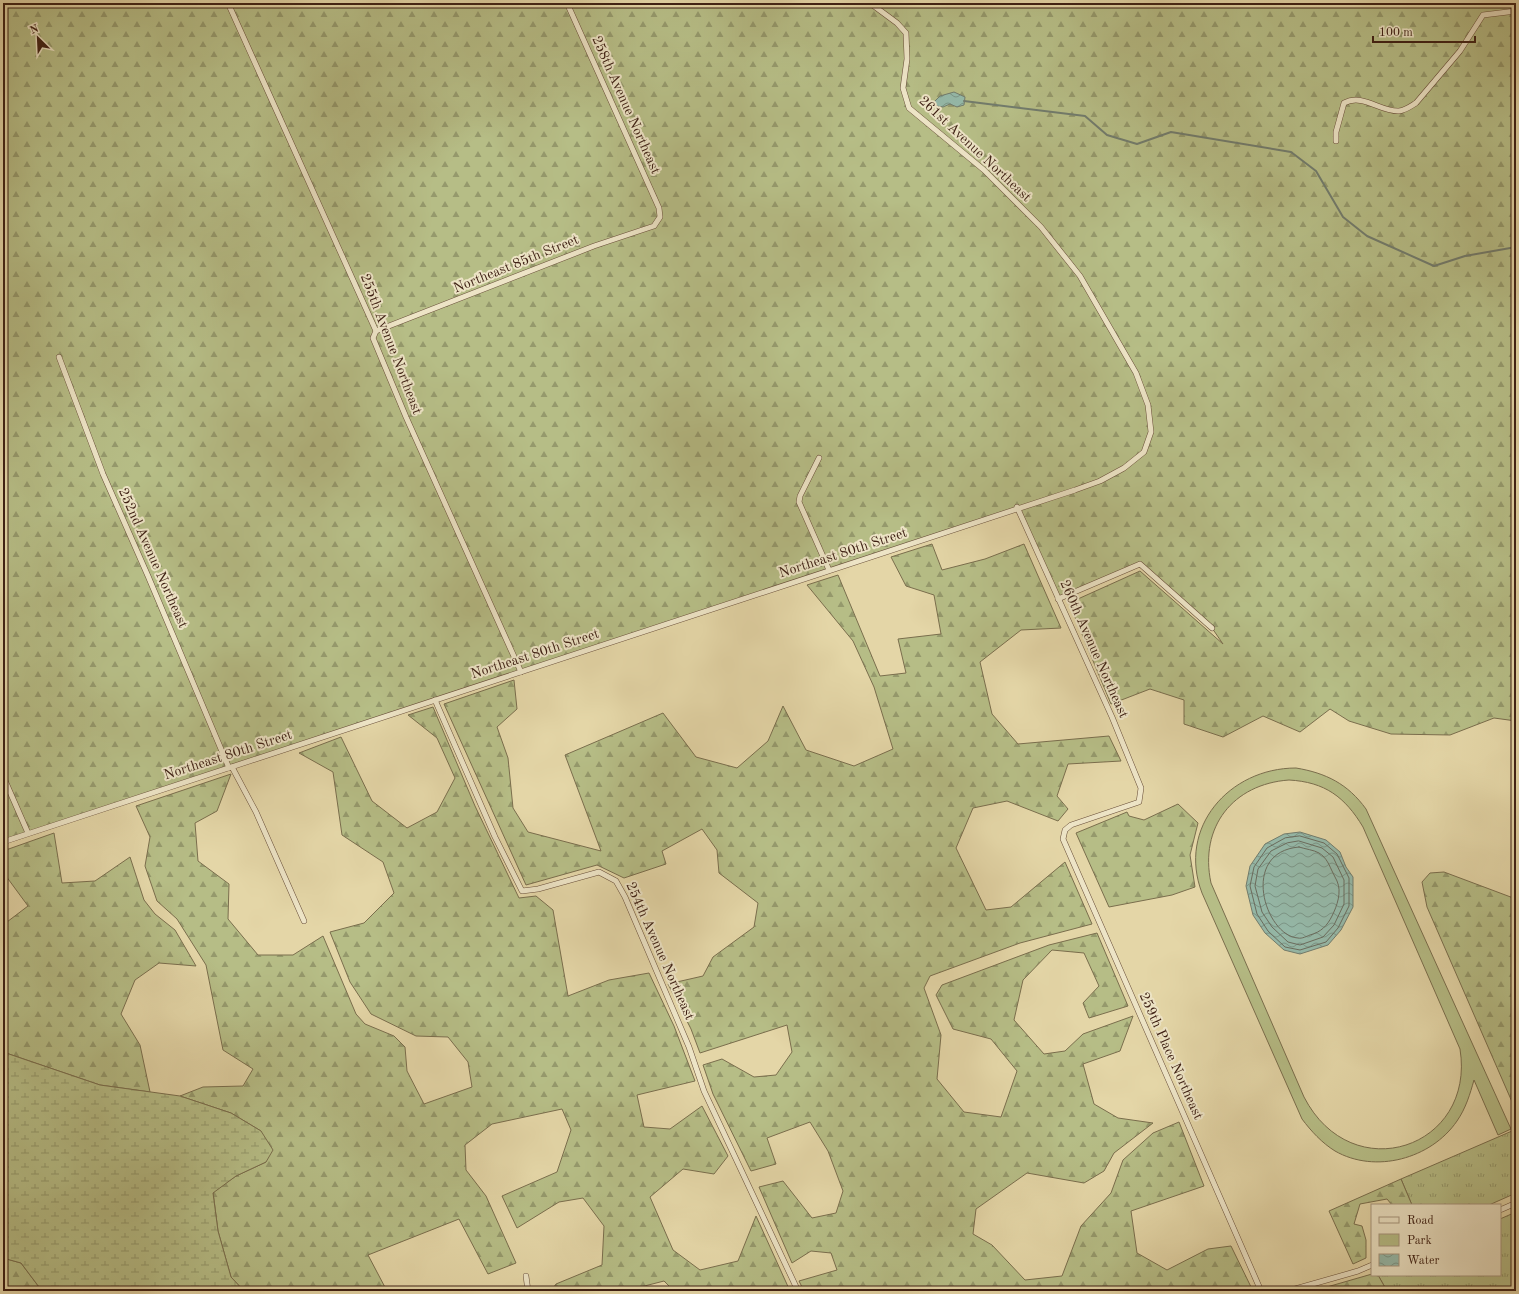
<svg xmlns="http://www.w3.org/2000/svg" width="1519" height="1294" viewBox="0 0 1519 1294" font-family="'Old Standard TT',serif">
  <defs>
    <pattern id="grass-tufts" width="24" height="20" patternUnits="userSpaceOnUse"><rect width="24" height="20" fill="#b6bd86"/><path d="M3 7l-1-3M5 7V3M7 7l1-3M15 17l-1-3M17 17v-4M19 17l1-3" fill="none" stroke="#95996c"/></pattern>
    <pattern id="forest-firs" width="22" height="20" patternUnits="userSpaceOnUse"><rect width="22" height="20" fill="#b6bd86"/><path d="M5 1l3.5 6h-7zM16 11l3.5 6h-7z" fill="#95996c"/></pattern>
    <pattern id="wetland-marsh" width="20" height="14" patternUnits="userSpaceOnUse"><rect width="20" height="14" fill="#b6bd86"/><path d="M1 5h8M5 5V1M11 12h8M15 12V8" fill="none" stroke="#95996c"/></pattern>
    <pattern id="water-waves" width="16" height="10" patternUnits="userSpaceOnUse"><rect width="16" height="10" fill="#95b9a9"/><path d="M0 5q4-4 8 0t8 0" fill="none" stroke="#7b9688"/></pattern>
  </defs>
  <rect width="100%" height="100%" fill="#e4d6a7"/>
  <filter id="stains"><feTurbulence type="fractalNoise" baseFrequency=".005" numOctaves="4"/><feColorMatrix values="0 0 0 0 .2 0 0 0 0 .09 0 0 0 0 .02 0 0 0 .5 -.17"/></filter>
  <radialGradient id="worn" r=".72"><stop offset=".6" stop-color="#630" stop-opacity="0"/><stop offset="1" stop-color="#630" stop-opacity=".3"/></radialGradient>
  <g fill="url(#grass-tufts)" stroke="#7a6e4d">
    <path d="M1512 1131 1516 1140V1193L1489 1205H1412L1401 1179Z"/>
    <path d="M1516 1212V1291H1387L1378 1275H1500V1219Z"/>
  </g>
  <g fill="url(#forest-firs)" stroke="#7a6e4d">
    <path d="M3 3H1516V721L1494 718 1450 735 1391 734 1349 721 1330 709 1300 732 1263 716 1223 737 1184 724V700L1150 689 1111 704 1069 603 1140 571 1223 644 1212 628 1141 564 1058 599 1017 508 3 842Z"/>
    <path d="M932 544 942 570 985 559 1024 544 1061 628 1021 630 980 662 992 714 1018 744 1109 736 1121 761 1068 764 1057 796 1068 809 1058 821 1007 801 973 808 956 848 986 910 1011 907 1065 862 1092 924 1020 943 930 976 924 988 941 1035 937 1079 964 1112 1001 1117 1017 1071 991 1039 953 1029 936 995 942 985 1049 945 1097 933 1128 1006 1089 1018 1083 1003 1099 986 1084 953 1052 950 1023 980 1014 1020 1044 1054 1065 1051 1083 1034 1133 1016 1120 1051 1083 1064 1094 1104 1118 1118 1153 1123 1114 1153 1104 1171 1084 1183 1027 1173 976 1209 973 1234 992 1245 1025 1280 1062 1276 1081 1226 1111 1193 1123 1160 1153 1133 1179 1122 1204 1186 1131 1211 1137 1253 1167 1270 1208 1249 1231 1246 1253 1291H804L799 1281 837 1270 831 1253 811 1251 792 1263 759 1187 783 1181 812 1218 836 1213 843 1191 828 1151 810 1122 767 1138 776 1164 751 1171 713 1094 703 1065 722 1059 754 1077 776 1075 792 1052 787 1025 700 1053 691 1029 668 984 703 976 713 957 754 927 758 903 719 873 717 850 702 829 662 851 666 864 624 878 597 865 526 885 444 704 514 680 517 709 497 727 508 758 513 808 528 832 601 851 565 755 663 713 696 757 737 768 768 741 783 706 806 750 854 766 893 749 874 687 853 641 807 585 838 575 880 676 906 673 898 639 941 634 934 595 906 586 891 557Z"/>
    <path d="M433 707 475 806 519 898 536 896 553 910 568 996 609 980 649 973 674 1026 695 1081 637 1095 644 1127 670 1129 702 1106 728 1156 714 1174 683 1169 650 1197 673 1250 700 1270 738 1261 756 1216 790 1291H674L664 1281 625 1291H551L556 1284 602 1265 604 1226 583 1198 559 1202 517 1228 502 1196 557 1172 571 1130 562 1109 492 1124 465 1145 466 1170 486 1196 516 1263 488 1274 459 1219 368 1255 387 1291H244L231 1277 218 1231 213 1192 236 1176 266 1162 261 1131 231 1113 180 1096 203 1087 243 1086 253 1069 223 1050 206 965 177 919 157 901 145 866 150 837 136 806 231 774 217 811 195 823 198 861 229 884 228 919 258 955H293L323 936 356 1014 365 1024 394 1036 405 1047 407 1071 424 1104 472 1087 468 1062 448 1037 416 1036 371 1014 350 982 330 932 364 923 394 893 383 862 342 835 333 772 299 753 341 737 372 801 407 828 437 812 455 778 437 738 408 715Z"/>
    <path d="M1178 804 1198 823 1190 855 1195 887 1172 895 1109 907 1076 833 1127 812 1129 816 1144 820Z"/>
    <path d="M54 833 62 883 95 881 130 857 144 900 155 914 175 930 196 966 159 963 135 980 121 1014 140 1045 150 1092 100 1085 3 1052V925L28 906 3 872V851Z"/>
    <path d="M1444 872 1516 899V1111L1427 907 1422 882 1430 873Z"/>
    <path d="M1401 1179 1412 1205H1392L1387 1199 1360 1204 1354 1224 1362 1226 1366 1240V1258L1353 1264 1329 1211Z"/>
    <path d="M3 1258 21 1263 42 1291H3Z"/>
    <path d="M1372 1274 1378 1275 1387 1291H1313Z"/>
  </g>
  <path fill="url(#wetland-marsh)" stroke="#7a6e4d" d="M3 1052 100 1085 180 1096 231 1113 261 1131 273 1150 266 1162 236 1176 213 1193 218 1231 231 1277 244 1291H42L21 1263 3 1258Z"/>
  <path fill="#b6bd86" stroke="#7a6e4d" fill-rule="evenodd" d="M1296 768C1326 773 1348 784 1366 809L1511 1129 1498 1135 1474 1080C1470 1094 1466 1108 1457 1121 1431 1159 1375 1174 1335 1151 1322 1143 1311 1131 1302 1119L1202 893C1177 828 1229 768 1296 768ZM1289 780C1325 782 1345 797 1363 827L1460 1049C1476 1148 1352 1190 1304 1097L1211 883C1199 827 1233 784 1289 780Z"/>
  <g fill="url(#water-waves)" stroke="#727c6d">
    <path d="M954 92 965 97 964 105 957 107 950 104 943 107 936 106 934 102 940 96Z"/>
    <path d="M1300 832 1326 840 1340 852 1346 867 1353 877V907L1341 930 1328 945 1300 954 1284 950 1265 933 1253 915 1246 886 1250 866 1265 844 1284 834Z"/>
  </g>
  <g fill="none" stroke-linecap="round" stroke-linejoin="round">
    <g stroke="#6a6c5e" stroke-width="1">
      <path d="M1300 836 1324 843 1337 854 1349 878V906L1338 928 1326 942 1300 950 1285 947 1268 931 1257 914 1250 886 1254 867 1267 848 1285 838Z"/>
      <path d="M1299 841 1322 848 1333 857 1344 880V904L1334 925 1323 937 1300 945 1288 942 1272 927 1262 912 1255 886 1258 869 1271 851 1287 843Z"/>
      <path d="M1299 847C1305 849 1314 850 1319 853 1327 858 1329 865 1333 873 1334 876 1336 878 1337 881 1342 892 1337 906 1332 916 1327 926 1321 932 1310 935 1307 936 1302 939 1298 938 1265 936 1239 852 1299 847Z"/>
    </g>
    <path stroke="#727c6d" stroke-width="2" d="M964 101 1085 116 1107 135 1137 144 1171 132 1291 152 1316 171 1343 217 1367 236 1434 266 1465 256 1516 247"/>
    <g stroke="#684e39" stroke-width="6">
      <g id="minor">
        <path d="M228 3 376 331 373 338 406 417 521 672"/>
        <path d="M1336 141V132L1344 103C1363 93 1380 112 1399 111 1406 110 1411 106 1416 103L1460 51 1483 15 1516 11"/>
        <path d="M376 331 594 246 654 226 660 217 659 208 567 3"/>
        <path d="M59 357 103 474 148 576 229 768"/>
        <path d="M819 458 800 496 799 502 829 570"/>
        <path d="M1017 507 1112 717 1141 788 1139 802 1071 825 1065 830 1063 839 1261 1291"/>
        <path d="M1058 599 1140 564 1212 628"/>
        <path d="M435 700 495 837 522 891 538 889 599 872 616 881 625 897 689 1047 704 1091 798 1291"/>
        <path d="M232 767 256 812 304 921"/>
        <path d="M3 776 28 833"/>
        <path d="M3 842 1075 490 1100 481 1124 468 1144 452 1151 432 1148 405 1136 373 1080 276 1041 227 984 170 909 108 903 88 907 59 906 33 897 23 870 3"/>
        <path d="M1500 1210 1516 1203"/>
        <path d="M526 1276 528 1291"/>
        <path d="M1288 1291 1358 1271 1372 1265"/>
      </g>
    </g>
    <use href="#minor" stroke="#ede4c6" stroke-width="5"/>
  </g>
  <g text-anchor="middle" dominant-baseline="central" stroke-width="4" stroke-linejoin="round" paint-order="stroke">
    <g font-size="14" fill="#3e2014" stroke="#ede4c6">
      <text transform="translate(626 105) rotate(66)">258th Avenue Northeast</text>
      <text transform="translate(975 149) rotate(43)">261st Avenue Northeast</text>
      <text transform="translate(516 264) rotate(-22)">Northeast 85th Street</text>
      <text transform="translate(391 344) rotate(69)">255th Avenue Northeast</text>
      <text transform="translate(843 553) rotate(-18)">Northeast 80th Street</text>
      <text transform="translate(153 558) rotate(66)">252nd Avenue Northeast</text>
      <text transform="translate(1094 649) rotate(66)">260th Avenue Northeast</text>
      <text transform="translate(535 654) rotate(-18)">Northeast 80th Street</text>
      <text transform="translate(228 755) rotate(-18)">Northeast 80th Street</text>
      <text transform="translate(660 951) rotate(66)">254th Avenue Northeast</text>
      <text transform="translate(1171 1056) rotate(66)">259th Place Northeast</text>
    </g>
  </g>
  <rect width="1519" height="1294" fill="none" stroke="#e4d6a7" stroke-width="16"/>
  <rect x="4" y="4" width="1511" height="1286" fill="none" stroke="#3e2014" stroke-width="2"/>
  <rect x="8" y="8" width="1503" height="1278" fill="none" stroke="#3e2014"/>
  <rect x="1371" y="1204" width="130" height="72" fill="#ede4c6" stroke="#a7967f"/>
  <rect x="1379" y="1217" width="20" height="6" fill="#ede4c6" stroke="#a7967f"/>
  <text x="1407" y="1224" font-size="12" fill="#3e2014">Road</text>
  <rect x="1379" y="1234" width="20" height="12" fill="#b6bd86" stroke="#a7967f"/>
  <text x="1407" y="1244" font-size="12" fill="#3e2014">Park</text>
  <rect x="1379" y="1254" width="20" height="12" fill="url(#water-waves)" stroke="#a7967f"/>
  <text x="1407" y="1264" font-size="12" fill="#3e2014">Water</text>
  <g transform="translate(38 38) rotate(336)" stroke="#ede4c6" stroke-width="3" paint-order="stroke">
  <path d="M0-3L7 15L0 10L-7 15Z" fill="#3e2014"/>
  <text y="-6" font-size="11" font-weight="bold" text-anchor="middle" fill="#3e2014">N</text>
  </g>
  <path d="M1373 36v6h102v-6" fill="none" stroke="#3e2014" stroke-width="2"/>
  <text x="1379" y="36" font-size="12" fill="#3e2014" stroke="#ede4c6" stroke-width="3" paint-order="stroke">100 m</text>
  <rect width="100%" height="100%" filter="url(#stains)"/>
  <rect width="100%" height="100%" fill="url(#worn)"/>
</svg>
